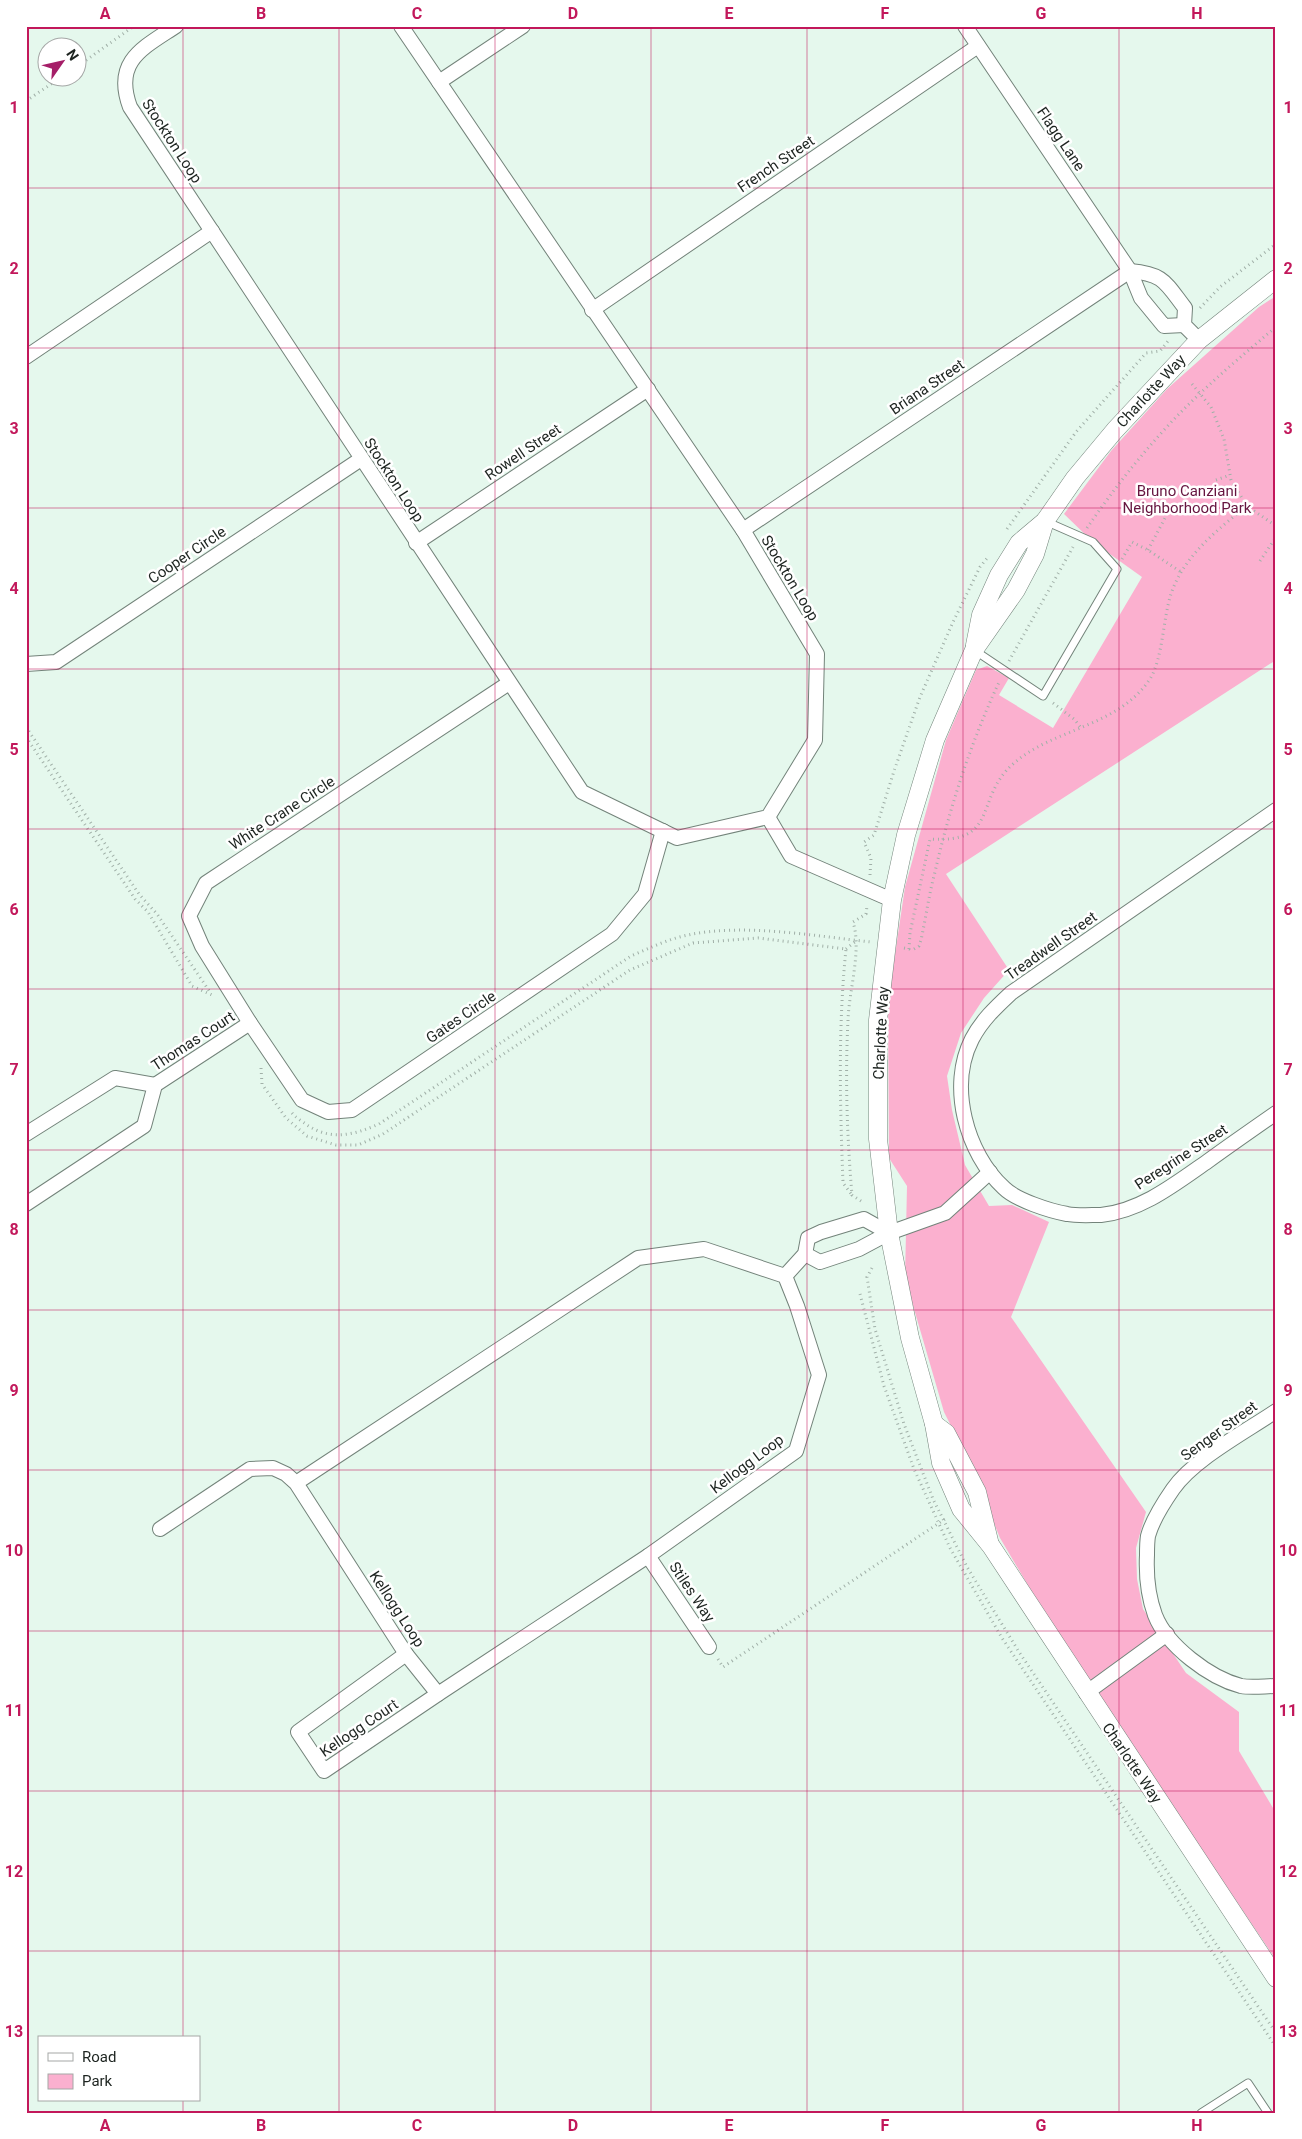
<svg xmlns="http://www.w3.org/2000/svg" width="1302" height="2139" viewBox="0 0 1302 2139" font-family="Roboto,sans-serif">
  <rect width="100%" height="100%" fill="#e5f8ed"/>
  <path fill="#fbb0cf" d="M1276 296V660L946 874 1009 970 984 998 961 1033 947 1076 952 1110 965 1165 989 1206 1012 1205 1049 1222 1011 1317 1146 1512 1136 1548 1137 1579 1143 1609 1186 1673 1239 1712V1751L1276 1813V1960L1062 1643 1000 1538 968 1460 944 1412 905 1278 907 1186 889 1158 888 1002 905 887 946 740 976 670 987 666 1009 678 999 695 1053 728 1142 577 1093 542 1064 514 1111 451 1167 389 1259 307Z"/>
  <g fill="none" stroke-linecap="round" stroke-linejoin="round">
    <g stroke="#73837a" stroke-width="9">
      <g id="service">
        <path d="M974 650 1043 696 1117 569 1093 542 1045 521"/>
        <path d="M1201 2113 1248 2083 1268 2113"/>
      </g>
    </g>
    <g stroke="#73837a" stroke-width="16">
      <g id="minor">
        <path d="M176 26C143 48 113 61 130 107L582 792 677 838 768 817 815 740 817 654 743 530 401 26"/>
        <path d="M965 26 1130 271 1141 298 1164 326 1184 325"/>
        <path d="M439 82 523 26"/>
        <path d="M1130 271C1164 274 1165 282 1185 308L1184 325 1199 340"/>
        <path d="M592 310 978 46"/>
        <path d="M26 357 212 231"/>
        <path d="M743 530 1130 271"/>
        <path d="M416 543 648 389"/>
        <path d="M26 664 56 662 361 459"/>
        <path d="M509 683 206 883 189 916 202 946 250 1023 302 1100 328 1112 352 1110 612 934 645 894 663 831"/>
        <path d="M1276 810 1011 993C996 1007 982 1020 972 1039 948 1086 966 1153 1004 1188 1016 1200 1050 1211 1067 1214 1077 1216 1090 1215 1101 1215 1141 1211 1175 1184 1208 1161 1230 1145 1253 1129 1276 1113"/>
        <path d="M768 817 791 856 892 900"/>
        <path d="M26 1134 115 1078 155 1085"/>
        <path d="M26 1204 144 1126 155 1085 250 1023"/>
        <path d="M805 1254 820 1262 859 1249 889 1233 945 1213 990 1172"/>
        <path d="M785 1276 805 1254 808 1238 821 1232 864 1219 889 1233"/>
        <path d="M1276 1411C1245 1432 1194 1459 1173 1489 1164 1502 1152 1521 1148 1536 1147 1542 1147 1549 1147 1555 1146 1576 1148 1596 1155 1615 1167 1646 1210 1678 1241 1686 1252 1688 1265 1686 1276 1686"/>
        <path d="M160 1529 250 1469 273 1468 286 1474 296 1483 406 1654 438 1694 648 1556 796 1451 819 1375 797 1306 785 1276 704 1249 638 1258 296 1483"/>
        <path d="M648 1556 709 1647"/>
        <path d="M406 1654 298 1732 324 1771 438 1694"/>
        <path d="M1086 1693 1167 1634"/>
      </g>
    </g>
    <g stroke="#73837a" stroke-width="19">
      <g id="tertiary">
        <path d="M1045 521 1035 554 1016 590 974 650 935 740 906 835 892 900 878 1020V1139L889 1233 910 1338 934 1424 941 1463 961 1509 991 1546 1276 1978"/>
        <path d="M975 645 981 615 999 575 1019 543 1045 521 1075 478 1115 430 1199 340 1276 279"/>
        <path d="M934 1424 946 1433 977 1492 989 1541"/>
      </g>
    </g>
    <g stroke="#a1b0a8" stroke-width="3" stroke-dasharray="1 4" stroke-linecap="butt">
      <path d="M78 66 134 26"/>
      <path d="M26 101 60 78"/>
      <path d="M1200 308 1220 287 1276 244"/>
      <path d="M1192 384 1211 407 1224 439 1231 480 1247 506 1276 526"/>
      <path d="M1216 480 1230 475"/>
      <path d="M1087 528C1115 487 1149 444 1184 409 1213 380 1245 353 1276 327"/>
      <path d="M1007 529 1076 432 1146 353 1160 351 1168 341"/>
      <path d="M1148 550 1165 518"/>
      <path d="M1122 559 1132 542 1148 550 1181 572"/>
      <path d="M1260 561 1276 537"/>
      <path d="M1009 661 1073 547"/>
      <path d="M1053 703 1074 719 1082 729"/>
      <path d="M26 727 139 894 157 914 210 992"/>
      <path d="M26 737 135 899 148 912 192 986 212 995"/>
      <path d="M870 875 871 858 864 842 874 835 894 771 920 697 953 622 980 567 988 557"/>
      <path d="M904 948 909 949 910 933 930 839C1000 844 974 798 1013 764 1053 728 1117 728 1150 679 1163 658 1163 618 1171 594 1183 557 1217 530 1247 506"/>
      <path d="M846 949 856 941"/>
      <path d="M914 949 919 946 921 940C926 917 929 894 935 872 950 806 971 742 1000 680"/>
      <path d="M261 1068 262 1084 286 1118 307 1136 336 1145H358L383 1134 630 970 693 943 758 938 846 949C838 1027 840 1104 843 1183L852 1195"/>
      <path d="M292 1113C296 1118 302 1121 307 1125 331 1141 354 1135 379 1124L631 956C650 948 668 939 688 935 743 923 815 936 871 942"/>
      <path d="M861 1201 852 1195C847 1136 845 1078 848 1020 849 990 862 950 853 922L866 914 867 906"/>
      <path d="M872 1268 867 1277 875 1329 904 1424 933 1499 967 1567 1019 1652 1276 2033"/>
      <path d="M860 1294 884 1386 914 1469 950 1548 1002 1638 1276 2047"/>
      <path d="M718 1659 723 1667 945 1519"/>
    </g>
    <use href="#service" stroke="#fff" stroke-width="7"/>
    <use href="#minor" stroke="#fff" stroke-width="14"/>
    <use href="#tertiary" stroke="#fff" stroke-width="18"/>
  </g>
  <path fill="none" stroke="#c2185b" stroke-width="1" stroke-opacity="0.55" d="M183 26V2038M339 26V2113M495 26V2113M651 26V2113M807 26V2113M963 26V2113M1119 26V2113M26 188H1276M26 348H1276M26 508H1276M26 669H1276M26 829H1276M26 989H1276M26 1150H1276M26 1310H1276M26 1470H1276M26 1631H1276M26 1791H1276M26 1951H1276M183 2100V2113"/>
  <g text-anchor="middle" dominant-baseline="central" stroke-width="5" stroke-linejoin="round" paint-order="stroke">
    <g font-size="15" fill="#1d2420" stroke="#fff">
      <text transform="translate(1061 139) rotate(56)">Flagg Lane</text>
      <text transform="translate(172 141) rotate(57)">Stockton Loop</text>
      <text transform="translate(776 164) rotate(-34)">French Street</text>
      <text transform="translate(927 387) rotate(-34)">Briana Street</text>
      <text transform="translate(1151 391) rotate(-47)">Charlotte Way</text>
      <text transform="translate(523 452) rotate(-34)">Rowell Street</text>
      <text transform="translate(394 480) rotate(57)">Stockton Loop</text>
      <text transform="translate(187 555) rotate(-34)">Cooper Circle</text>
      <text transform="translate(790 578) rotate(59)">Stockton Loop</text>
      <text transform="translate(282 813) rotate(-33)">White Crane Circle</text>
      <text transform="translate(1051 946) rotate(-35)">Treadwell Street</text>
      <text transform="translate(461 1017) rotate(-34)">Gates Circle</text>
      <text transform="translate(881 1033) rotate(-87)">Charlotte Way</text>
      <text transform="translate(193 1041) rotate(-33)">Thomas Court</text>
      <text transform="translate(1181 1157) rotate(-33)">Peregrine Street</text>
      <text transform="translate(1219 1431) rotate(-36)">Senger Street</text>
      <text transform="translate(747 1464) rotate(-37)">Kellogg Loop</text>
      <text transform="translate(692 1592) rotate(56)">Stiles Way</text>
      <text transform="translate(397 1609) rotate(57)">Kellogg Loop</text>
      <text transform="translate(359 1728) rotate(-34)">Kellogg Court</text>
      <text transform="translate(1132 1763) rotate(56)">Charlotte Way</text>
    </g>
    <g font-size="15" fill="#661540" stroke="#fff">
      <text x="1187" y="491">Bruno Canziani<tspan x="1187" dy="17">Neighborhood Park</tspan></text>
    </g>
  </g>
  <rect width="1302" height="2139" fill="none" stroke="#ffffff" stroke-width="55"/>
  <rect x="38" y="2036" width="162" height="65" fill="#ffffff" stroke="#a5a7a6"/>
  <rect x="48" y="2053" width="25" height="8" fill="#ffffff" stroke="#a5a7a6"/>
  <text x="82" y="2062" font-size="15" fill="#1d2420">Road</text>
  <rect x="48" y="2074" width="25" height="15" fill="#fbb0cf" stroke="#a5a7a6"/>
  <text x="82" y="2086" font-size="15" fill="#1d2420">Park</text>
  <g transform="translate(62 62) rotate(56)"><circle r="24" fill="#ffffff" stroke="#a5a7a6"/>
  <path d="M0-4L9 19L0 12L-9 19Z" fill="#a51e68"/>
  <text y="-8" font-size="14" font-weight="bold" text-anchor="middle" fill="#1d2420">N</text>
  </g>
  <rect x="28" y="28" width="1246" height="2084" fill="none" stroke="#c2185b" stroke-width="2"/>
  <g font-size="16" text-anchor="middle" font-weight="bold" fill="#c2185b">
    <text x="105" y="19">A</text>
    <text x="261" y="19">B</text>
    <text x="417" y="19">C</text>
    <text x="573" y="19">D</text>
    <text x="729" y="19">E</text>
    <text x="885" y="19">F</text>
    <text x="1041" y="19">G</text>
    <text x="1197" y="19">H</text>
    <text x="14" y="113">1</text>
    <text x="1288" y="113">1</text>
    <text x="14" y="274">2</text>
    <text x="1288" y="274">2</text>
    <text x="14" y="434">3</text>
    <text x="1288" y="434">3</text>
    <text x="14" y="594">4</text>
    <text x="1288" y="594">4</text>
    <text x="14" y="755">5</text>
    <text x="1288" y="755">5</text>
    <text x="14" y="915">6</text>
    <text x="1288" y="915">6</text>
    <text x="14" y="1075">7</text>
    <text x="1288" y="1075">7</text>
    <text x="14" y="1235">8</text>
    <text x="1288" y="1235">8</text>
    <text x="14" y="1396">9</text>
    <text x="1288" y="1396">9</text>
    <text x="14" y="1556">10</text>
    <text x="1288" y="1556">10</text>
    <text x="14" y="1716">11</text>
    <text x="1288" y="1716">11</text>
    <text x="14" y="1877">12</text>
    <text x="1288" y="1877">12</text>
    <text x="14" y="2037">13</text>
    <text x="1288" y="2037">13</text>
    <text x="105" y="2131">A</text>
    <text x="261" y="2131">B</text>
    <text x="417" y="2131">C</text>
    <text x="573" y="2131">D</text>
    <text x="729" y="2131">E</text>
    <text x="885" y="2131">F</text>
    <text x="1041" y="2131">G</text>
    <text x="1197" y="2131">H</text>
  </g>
</svg>
